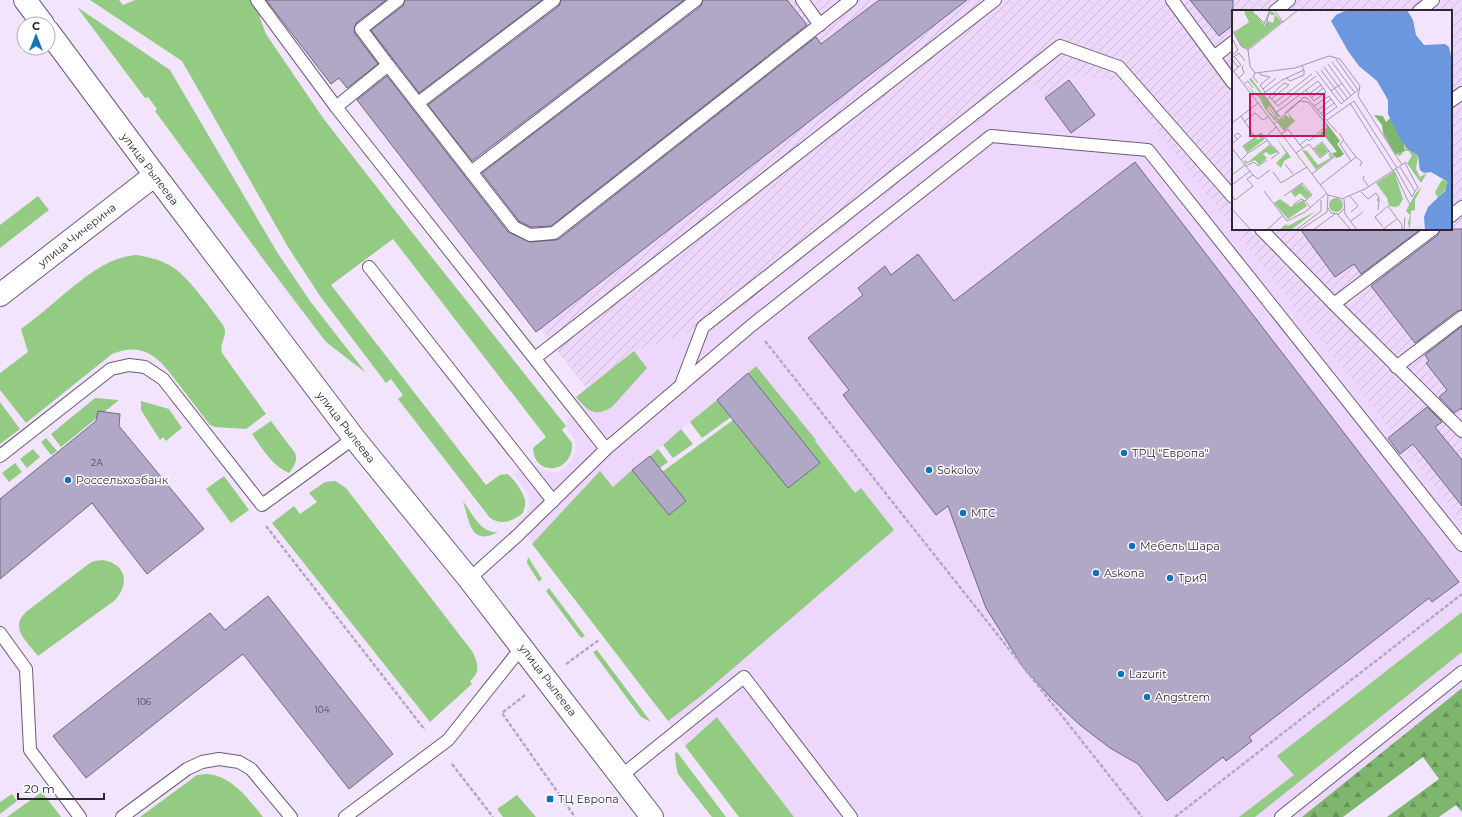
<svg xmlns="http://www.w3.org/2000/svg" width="1462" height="817" viewBox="0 0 1462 817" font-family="Montserrat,sans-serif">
  <defs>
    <pattern id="industrial-furrows" width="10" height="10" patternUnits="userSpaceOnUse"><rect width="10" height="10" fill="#edd7fd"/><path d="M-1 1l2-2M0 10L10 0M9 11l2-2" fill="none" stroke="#ccb9d9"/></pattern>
    <pattern id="forest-firs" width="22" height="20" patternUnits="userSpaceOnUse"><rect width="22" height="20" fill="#7eb66d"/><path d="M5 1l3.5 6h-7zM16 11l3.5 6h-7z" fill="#68945a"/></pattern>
  </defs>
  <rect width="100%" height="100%" fill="#f2e4fd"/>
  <path fill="#edd7fd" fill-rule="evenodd" d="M1075 75 1119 81 1462 522V688L1302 817H739L685 746 668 721 517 523 528 511 530 503 527 492 514 474 532 460 535 465 548 472H559L565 468 576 453 577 447 573 436 566 426 576 397 634 351 728 319 1032 80H1069ZM748 374 807 447 815 441 855 493 861 489 767 639 632 470Z"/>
  <path fill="url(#industrial-furrows)" d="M283 0H1462V522L1234 229H1451V11H1233V228L1119 81 1075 75 1045 98 1032 80 728 319 634 351 587 389Z"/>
  <g fill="#94cb83">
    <path d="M90 0H119L123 5 135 0H260L259 8 260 18 266 34 323 118 411 231 566 426 562 430 572 443C574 473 534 478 533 448L546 437 393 239 331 285 486 485 500 475 507 474C514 478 523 492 525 500 526 505 524 509 523 513 513 521 502 526 490 518L398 399 403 395 391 379 386 383 320 296 288 247 182 61Z"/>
    <path d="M77 7 170 70 277 252 310 301 366 373 326 342 266 263 155 111 157 109 148 97 145 98Z"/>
    <path d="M38 196 49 210 0 248V225Z"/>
    <path d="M136 255C149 257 163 260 174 268 190 279 211 309 223 325 229 337 219 342 222 353L266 414 246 429 215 427 210 425C200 412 190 399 180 386 161 361 147 340 112 354L26 423 0 390V373L28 352 21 329C36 318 50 306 64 294 87 276 106 258 136 255Z"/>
    <path d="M634 351 647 368 612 407C593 418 589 411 576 397Z"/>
    <path d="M756 366 816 440 815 441 855 493 861 488 894 530 701 696 668 721 532 544 600 471 613 487 632 470 669 515 686 501 662 472 733 420 788 488 820 463 748 373Z"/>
    <path d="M95 398 119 400 61 447 51 434Z"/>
    <path d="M717 400 731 417 702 438 690 422Z"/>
    <path d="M141 401 169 409 182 428 166 441 163 437 160 440 141 410Z"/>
    <path d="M0 402 20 429 0 444Z"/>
    <path d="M271 421 295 453C298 460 294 467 289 473 272 466 262 448 252 434Z"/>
    <path d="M681 429 693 444 673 458 663 445Z"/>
    <path d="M46 438 57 451 51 455 41 442Z"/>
    <path d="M33 449 40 457 27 468 20 459Z"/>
    <path d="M658 449 668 462 660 468 650 456Z"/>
    <path d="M15 463 22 472 9 482 2 473Z"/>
    <path d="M224 476 249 510 231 523 206 489Z"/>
    <path d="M335 481 346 488 472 651C478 663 481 672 470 681L472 684 430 722 272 523 294 506 300 514 317 502 309 493 325 482Z"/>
    <path d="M463 501C472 513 481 534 498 532 471 547 469 521 463 501Z"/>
    <path d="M528 557 542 579 539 582 527 563Z"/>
    <path d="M103 560C127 564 130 585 114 601L38 656C27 641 9 628 26 612L87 565 94 561Z"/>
    <path d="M549 588 585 636 581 638 546 591Z"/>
    <path d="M1462 612V652L1255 817H1239L1294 775 1277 756Z"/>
    <path d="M597 650 651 722 641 717 593 652Z"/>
    <path d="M717 717 719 720 794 817H739L685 746Z"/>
    <path d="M677 752 726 817H712L678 774 676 765 675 753Z"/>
    <path d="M206 774C231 775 248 798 263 817H140L197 775Z"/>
    <path d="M42 792 61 817H7Z"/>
    <path d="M12 794 17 801 0 814V802Z"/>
    <path d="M517 795 536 817H503L497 809Z"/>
  </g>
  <path fill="url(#forest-firs)" d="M1462 688V812L1456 805 1439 817H1387L1439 779 1423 757 1343 817H1302Z"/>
  <g fill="#b1a7c7" stroke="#716784">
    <path d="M266 0H386L356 23 354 30 355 34 378 64 347 88 339 78 331 84Z"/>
    <path d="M405 0H542L419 93 371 30 403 6Z"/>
    <path d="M561 0H684L472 161 428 105 559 6Z"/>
    <path d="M703 0H787L807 25 551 226 531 227 519 221 482 173 701 6Z"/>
    <path d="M879 0H967L536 332 357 100 387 76 508 232 530 242 555 240 559 239 816 37 821 44Z"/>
    <path d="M1190 0H1233V25L1219 36Z"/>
    <path d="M1069 80 1095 115 1071 133 1045 98Z"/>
    <path d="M1135 162 1459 582 1432 602 1429 598 1249 737 1252 741 1226 761 1223 757 1167 801 1138 764 1110 748 1080 725 1052 699 1023 667 986 608 948 506 936 515 843 395 849 390 808 338 863 295 858 288 885 266 891 275 918 254 954 301Z"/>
    <path d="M1300 229H1421L1361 274 1354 264 1335 277Z"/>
    <path d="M1440 229H1462V310L1457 311 1415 343 1371 286 1438 235Z"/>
    <path d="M1462 326V410L1461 408 1454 413 1439 397 1447 390 1426 363 1429 361 1425 355Z"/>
    <path d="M748 373 820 463 788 488 717 400Z"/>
    <path d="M1427 407 1442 422 1435 427 1462 460V506L1413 444 1400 454 1388 438Z"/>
    <path d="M98 411 120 414 119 426 204 529 147 574 92 503 0 579V499L96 421Z"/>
    <path d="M650 456 686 501 669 515 632 470Z"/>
    <path d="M268 596 393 754 349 789 243 654 86 778 53 736 210 613 225 630Z"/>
  </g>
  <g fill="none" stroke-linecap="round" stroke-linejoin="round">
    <g stroke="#6b5b76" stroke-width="14">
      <g id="service">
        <path d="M257 0 336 107 606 449"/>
        <path d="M802 0 820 25"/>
        <path d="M1172 0 1233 83"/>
        <path d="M1275 11 1289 0"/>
        <path d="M1419 11 1433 0"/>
        <path d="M1214 57 1233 42"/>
        <path d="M388 65 361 29 398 0"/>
        <path d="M1451 101 1462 93"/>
        <path d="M418 103 554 0"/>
        <path d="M336 107 388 65 514 227 530 235 554 233 851 0"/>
        <path d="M471 172 696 0"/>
        <path d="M1451 216 1462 207"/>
        <path d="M1261 229 1334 304 1462 431"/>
        <path d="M369 267 553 501"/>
        <path d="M1334 304 1433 229"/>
        <path d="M535 358 995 0"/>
        <path d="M1396 367 1462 317"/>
        <path d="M681 385 703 327 1060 46 1119 67 1233 197"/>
        <path d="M0 456 111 369 129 365 145 367 163 379 262 505 354 438"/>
        <path d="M469 579 518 535 606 449 752 325 991 136 1148 150 1462 545"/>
        <path d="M0 633 26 669 30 750 80 817"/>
        <path d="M621 776 744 677 851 817"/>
        <path d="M122 817 187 769 202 762 219 759 239 762 251 769 291 817"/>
        <path d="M345 817 448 740 522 647"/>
        <path d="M1281 817 1462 672"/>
      </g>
    </g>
    <g stroke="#6b5b76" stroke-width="24">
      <g id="secondary">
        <path d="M25 0 43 24"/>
        <path d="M48 31 155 175 354 438 469 579 652 817"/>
        <path d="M0 295 155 175"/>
      </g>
    </g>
    <g stroke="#b4a8bd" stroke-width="2.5" stroke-dasharray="4 2" stroke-linecap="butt">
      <path d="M765 341 1142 817"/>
      <path d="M266 526 425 730"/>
      <path d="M566 664 599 640"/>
      <path d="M525 695 502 713 575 817"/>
      <path d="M452 764 493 817"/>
      <path d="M1175 817 1462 594"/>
    </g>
    <use href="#service" stroke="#fff" stroke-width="12"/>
    <use href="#secondary" stroke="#fff" stroke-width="22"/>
  </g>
  <g fill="#0e72be" stroke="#fff" stroke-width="1.5">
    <circle cx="1124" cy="453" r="4"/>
    <circle cx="929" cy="470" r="4"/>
    <circle cx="68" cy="480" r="4"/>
    <circle cx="963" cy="513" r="4"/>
    <circle cx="1132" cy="546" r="4"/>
    <circle cx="1096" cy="573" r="4"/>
    <circle cx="1170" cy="578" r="4"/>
    <circle cx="1121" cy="674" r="4"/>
    <circle cx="1147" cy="697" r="4"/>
    <rect x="546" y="795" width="8" height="8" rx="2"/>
  </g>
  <g text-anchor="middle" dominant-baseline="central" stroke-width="3" stroke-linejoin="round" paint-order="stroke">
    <g font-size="9" fill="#4f4758">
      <text x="97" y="462">2А</text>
      <text x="144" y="701">106</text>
      <text x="322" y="709">104</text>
    </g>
    <g font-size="11" fill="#2e2733" stroke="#fff">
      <text transform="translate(150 169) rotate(53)">улица Рылеева</text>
      <text transform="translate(77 235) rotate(-38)">улица Чичерина</text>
      <text transform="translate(346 427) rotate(52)">улица Рылеева</text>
      <text transform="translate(548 680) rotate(53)">улица Рылеева</text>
    </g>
    <g font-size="11" fill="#2e2733" stroke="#fff" text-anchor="start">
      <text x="1132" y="453">ТРЦ "Европа"</text>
      <text x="937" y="470">Sokolov</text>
      <text x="76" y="480">Россельхозбанк</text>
      <text x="971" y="513">МТС</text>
      <text x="1140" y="546">Мебель Шара</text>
      <text x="1104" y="573">Askona</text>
      <text x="1178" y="578">ТриЯ</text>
      <text x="1129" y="674">Lazurit</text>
      <text x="1155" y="697">Angstrem</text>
      <text x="558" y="799">ТЦ Европа</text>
    </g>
  </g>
  <g transform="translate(1232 10)">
    <rect width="220" height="220" fill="#f2e4fd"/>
    <path d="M16 0H20L33 16 36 11 41 13 43 5H38L39 0 50 12 16 39 9 36 2 22 17 12 12 2ZM19 68 47 106 46 108 38 96 35 99 45 110 43 111 22 85 33 98 27 87 22 84 14 74 24 84 28 83 17 69ZM56 103 63 111 52 121 45 112 50 108 52 110 51 107 54 105 58 109ZM29 124 33 129 16 142 12 136 24 127 26 130 28 128 24 126ZM43 126 59 147 52 151 49 158 44 153 54 143ZM35 132 46 142 38 145 34 142 31 144 35 148 27 155 23 150 13 154 12 150 16 152 37 135ZM90 133 96 141 88 147 82 139ZM172 134 186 145 184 159 188 167 195 163 189 173 175 153 180 146 177 141H172L168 146 163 144 174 140ZM70 140 75 141 86 155 98 148 96 142 101 147 84 160ZM162 161 171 189 167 196 163 197 157 196 155 188 144 173ZM69 174 79 185 74 189 68 183 63 187 59 182ZM190 177 183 190V200L179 201 178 220 176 213 178 205 174 201 183 184ZM97 195a7 7 0 1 1 14 0a7 7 0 1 1-14 0ZM48 189 59 197 71 190 75 196 56 209 42 193ZM84 201 59 220H47L54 214 56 216Z" fill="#94cb83"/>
    <path d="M142 105 151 106 154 112 158 108 172 134 173 141 163 144 151 123 150 115ZM93 111 108 131 105 134 112 144 108 147 104 148 100 143 105 142 92 125 88 127 90 123 79 132 95 117Z" fill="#7eb66d"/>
    <path d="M210 170 216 171V176L206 188 203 182Z" fill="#94cb83"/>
    <path d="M115 0H175L181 10 184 25 192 35 213 34 217 37 220 50V220H193L192 207 196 197 213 181 216 172 199 162 192 163 188 160 186 145 177 140 168 129 156 104V90L145 71 127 56 116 41 99 11 104 5Z" fill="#6b97df"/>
    <path fill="none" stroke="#a498ac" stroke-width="1" d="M42 0 51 12M24 5 34 15 38 0M32 14 38 0M0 19 9 36 16 40M16 40 66 0M16 40 18 56 23 63M0 45 6 40 1 30M2 46 9 55 6 57M0 48 7 43 13 51M0 49 6 57 2 61M100 52 123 83M96 54 119 86M92 57 116 89M0 59 96 185 95 202 68 220M89 60 112 91M84 61 109 94 126 80 104 49M27 62 29 65 38 67 28 75 33 82M23 63 63 58 97 46 108 49 128 76 126 86 170 155M23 63 21 67 26 73M7 68 12 63 10 57 12 55M54 68 58 71 72 65V60M12 74 16 71 21 78M31 79 44 68M99 81 110 73M77 84 89 75M37 87 52 73 57 75 39 89M80 87 91 78M35 90 38 87 46 96 84 66M42 93 80 64M118 93 161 161M82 96 97 86 105 97 92 106M37 98 46 110M86 100 99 89M45 102 74 80 86 71 94 82 82 91 74 80M53 103 72 87 75 88 105 122M89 103 102 93M9 106 23 127M48 107 31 84 50 70 72 60 70 56M95 110 122 91 165 158M13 111 23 103 31 110 36 107M0 113 26 93M42 114 68 91 76 92 95 115 77 131M107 123 112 130 108 134 119 151M49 124 56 119 68 135M34 127 44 117M112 131 124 147M0 134 9 126 6 123 2 126 5 129M0 138 13 155 0 165M71 138 68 135 75 129 77 131M81 139 90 132 97 141M16 143 36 130M64 143 77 134 88 148 97 141 102 147 80 164M9 150 16 143 11 136 29 123 47 143 39 149M173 153 186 178 183 181M53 154 61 164M14 156 22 152 26 156 35 150M168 157 183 181 180 187M164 159 180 187M162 161 178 195M41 162 49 173 75 157M21 165 26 169 38 160M132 166 131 169 137 177M0 175 18 161M88 175 124 147 130 152 128 156M32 181 55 211 73 202 95 183M129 182 136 189 144 183 147 188M96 185 112 189 113 204 125 220M0 186 3 190 21 176 15 169 21 165 13 155M52 186 70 173 80 185 73 191 79 198M118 186 126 196 119 202M112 188 133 179 174 152M61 195 69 189 73 191M96 198 99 203 107 204 112 199M0 199 19 220M146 200 147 192V188L145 190 147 192M105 204 119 220M119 211 131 202M151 217 143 207 156 196 170 215V220M35 220 51 205M64 220 89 201V190M81 220 103 204M150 220 165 209M172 220 173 207"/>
    <path fill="#c2185b" fill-opacity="0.15" stroke="#c2185b" stroke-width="2" d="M18 84H92V126H18Z"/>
    <rect width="220" height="220" fill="none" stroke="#2e2733" stroke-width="2"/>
  </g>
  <g transform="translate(36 36)"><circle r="19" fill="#ffffff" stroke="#aba9ad"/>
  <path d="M0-3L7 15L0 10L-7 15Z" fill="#0e72be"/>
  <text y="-6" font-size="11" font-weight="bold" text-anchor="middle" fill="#2e2733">С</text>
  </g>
  <path d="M18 793v6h86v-6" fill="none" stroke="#2e2733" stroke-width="2"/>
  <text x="24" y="793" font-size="12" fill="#2e2733" stroke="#ffffff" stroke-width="3" paint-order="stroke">20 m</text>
</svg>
